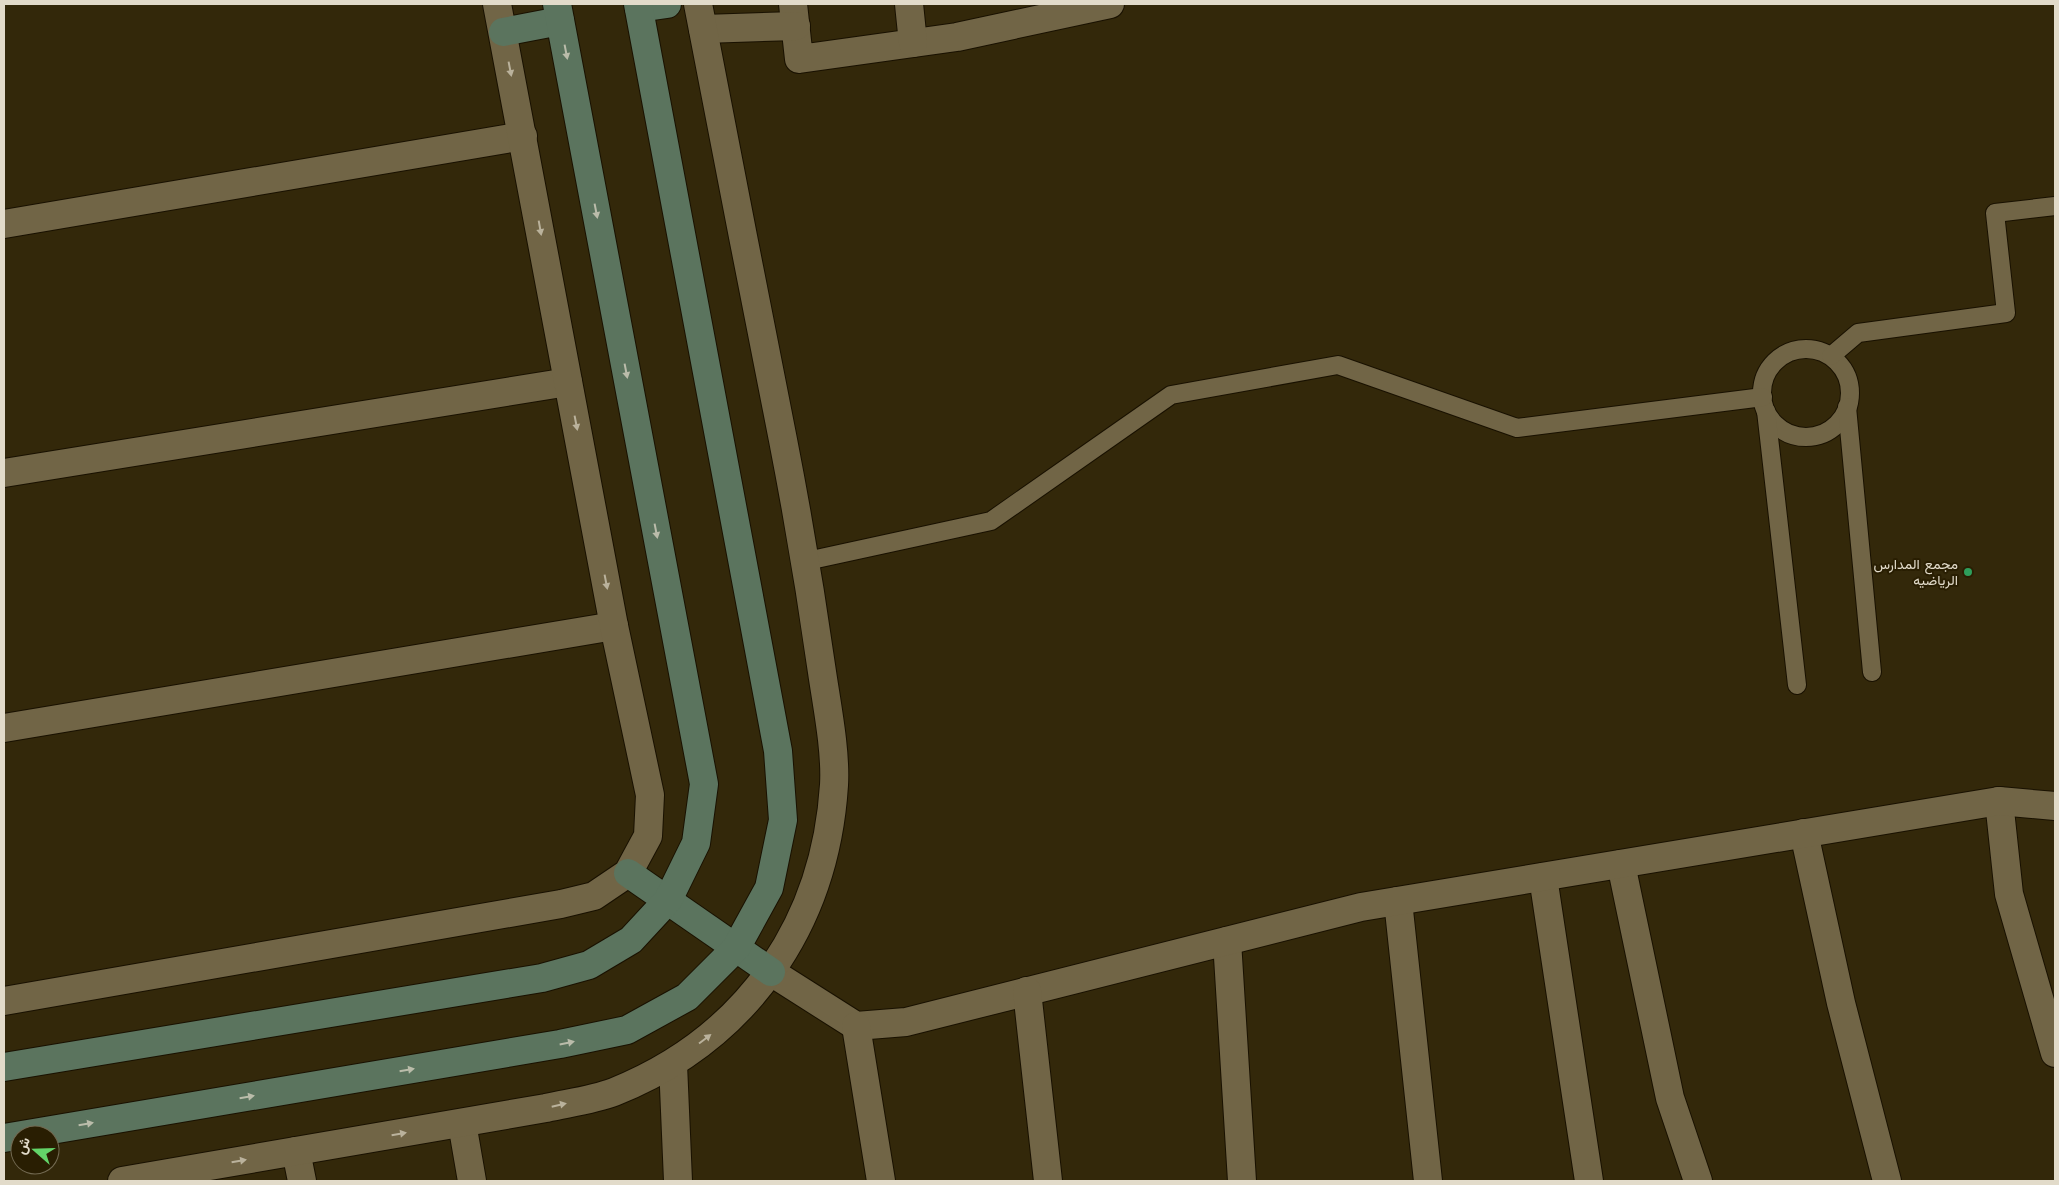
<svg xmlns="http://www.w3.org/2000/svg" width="2059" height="1185" viewBox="0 0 2059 1185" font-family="'Work Sans',Vazirmatn,sans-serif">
  <rect width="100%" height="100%" fill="#33280a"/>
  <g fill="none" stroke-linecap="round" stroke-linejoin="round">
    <g stroke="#191100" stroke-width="20">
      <g id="service">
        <circle cx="1806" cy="393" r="44"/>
        <path d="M1831 356 1858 333 2006 313 1995 213 2055 206"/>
        <path d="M1847 407 1872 672"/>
        <path d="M1766 411 1797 685"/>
        <path d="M807 561 991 521 1171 395 1338 365 1517 428 1763 397"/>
      </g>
    </g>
    <g stroke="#191100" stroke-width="30">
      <g id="minor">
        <path d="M793 4 799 59 957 37 1110 4"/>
        <path d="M909 4 913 43"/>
        <path d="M703 29 796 26"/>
        <path d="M4 224 523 136"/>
        <path d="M4 473 568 382"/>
        <path d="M4 728 614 626"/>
        <path d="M1999 801 2009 894 2055 1053"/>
        <path d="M1804 833 1841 1003 1887 1181"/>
        <path d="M1621 864 1670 1098 1698 1181"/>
        <path d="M1543 877 1589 1181"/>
        <path d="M1398 901 1428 1181"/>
        <path d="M1227 941 1242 1181"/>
        <path d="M771 972 856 1026 906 1022 1361 907 1999 801 2055 806"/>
        <path d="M1027 991 1048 1181"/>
        <path d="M4 1001 561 904 594 896 628 873 648 836 650 795 614 626 497 4"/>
        <path d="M856 1026 881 1181"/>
        <path d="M673 1064 678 1181"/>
        <path d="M462 1123 472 1181"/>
        <path d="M296 1151 302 1181"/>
        <path d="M122 1181 546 1108C568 1103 593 1100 614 1092 746 1039 825 926 834 785 836 751 827 706 822 672 811 594 798 517 783 440 755 295 725 149 698 4"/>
      </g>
    </g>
    <g stroke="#191100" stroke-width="30">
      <g id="secondary">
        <path d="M639 8 667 4"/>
        <path d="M503 32 560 21"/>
        <path d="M628 873 771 972"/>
        <path d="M4 1067 542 978 589 965 631 940 668 900 696 843 704 784 557 4"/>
        <path d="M4 1138 560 1044 627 1030 687 997 736 948 769 888 783 820 778 751 638 4"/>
      </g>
    </g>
    <use href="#service" stroke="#716546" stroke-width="18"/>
    <use href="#minor" stroke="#716546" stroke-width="28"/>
    <use href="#secondary" stroke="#5b745e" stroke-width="28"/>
  </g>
  <defs><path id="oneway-solid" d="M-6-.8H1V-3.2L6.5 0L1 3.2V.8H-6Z" transform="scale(1.25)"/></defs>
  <g fill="#babcaa">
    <use href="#oneway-solid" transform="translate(566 52) rotate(79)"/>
    <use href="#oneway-solid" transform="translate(596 211) rotate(79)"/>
    <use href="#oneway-solid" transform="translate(626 371) rotate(79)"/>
    <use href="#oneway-solid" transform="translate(656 531) rotate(79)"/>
    <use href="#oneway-solid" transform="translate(567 1043) rotate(-12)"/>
    <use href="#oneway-solid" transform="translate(407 1070) rotate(-10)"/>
    <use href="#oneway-solid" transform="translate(247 1097) rotate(-10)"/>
    <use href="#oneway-solid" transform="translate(86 1124) rotate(-10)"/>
  </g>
  <g fill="#bab29c">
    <use href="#oneway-solid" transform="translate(510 69) rotate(79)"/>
    <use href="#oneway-solid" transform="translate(540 228) rotate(80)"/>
    <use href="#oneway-solid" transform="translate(576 423) rotate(79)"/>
    <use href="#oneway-solid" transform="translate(606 582) rotate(79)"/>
    <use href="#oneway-solid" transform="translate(705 1039) rotate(-37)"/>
    <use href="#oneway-solid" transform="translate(559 1105) rotate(-13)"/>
    <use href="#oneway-solid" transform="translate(399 1134) rotate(-10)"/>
    <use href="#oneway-solid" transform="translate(239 1161) rotate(-10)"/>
  </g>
  <circle fill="#2e9e5b" stroke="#291e02" stroke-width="2" cx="1968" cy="572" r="5"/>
  <g text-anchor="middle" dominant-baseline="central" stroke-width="4" stroke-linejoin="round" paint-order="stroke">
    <g font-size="14" fill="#e2dbca" stroke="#291e02" text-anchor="end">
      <text x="1958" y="564">مجمع المدارس<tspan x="1958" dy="16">الرياضيه</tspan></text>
    </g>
  </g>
  <rect width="2059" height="1185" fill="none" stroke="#e2dbca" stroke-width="10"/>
  <g transform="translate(35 1150) rotate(290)"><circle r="24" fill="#291e02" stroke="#736a52"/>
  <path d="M0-4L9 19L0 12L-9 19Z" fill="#63d469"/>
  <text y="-8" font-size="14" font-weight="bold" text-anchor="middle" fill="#e2dbca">ش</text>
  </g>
</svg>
